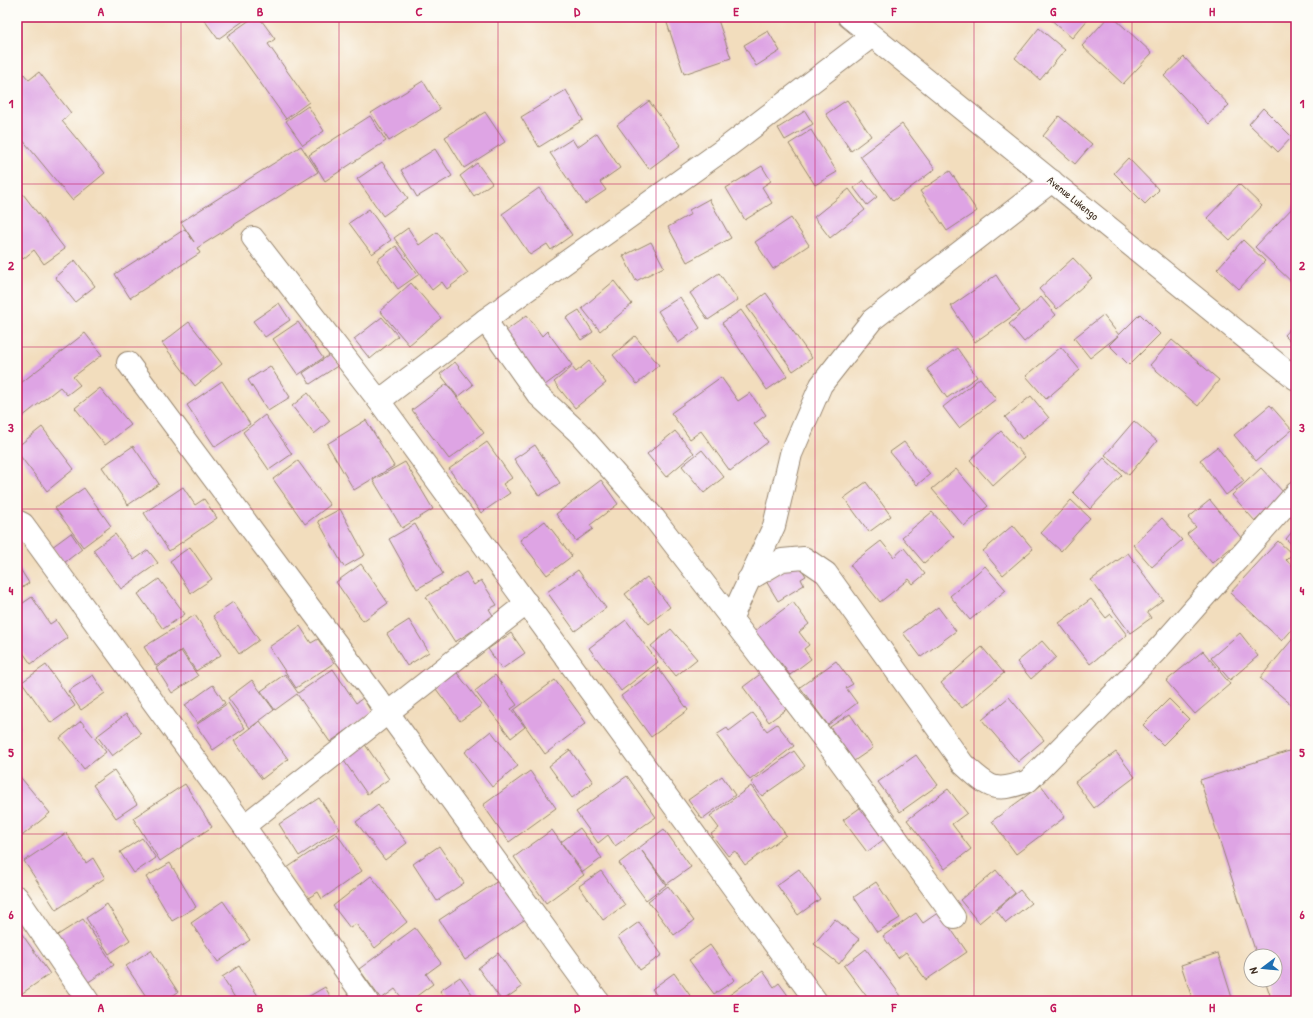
<svg xmlns="http://www.w3.org/2000/svg" width="1313" height="1018" viewBox="0 0 1313 1018" font-family="'Patrick Hand',sans-serif">
  <rect width="100%" height="100%" fill="#fdfcf7"/>
  <filter id="ink" filterUnits="userSpaceOnUse"><feTurbulence type="fractalNoise" baseFrequency=".025" numOctaves="2"/><feDisplacementMap in="SourceGraphic" scale="8" xChannelSelector="R" yChannelSelector="G"/><feConvolveMatrix kernelMatrix="1 2 1 2 8 2 1 2 1" color-interpolation-filters="sRGB"/></filter>
  <filter id="wash" filterUnits="userSpaceOnUse"><feTurbulence type="fractalNoise" baseFrequency=".012" numOctaves="4" result="noise"/><feDisplacementMap in="SourceGraphic" scale="16" xChannelSelector="R" yChannelSelector="G"/><feGaussianBlur stdDeviation="0.9" result="paint"/><feColorMatrix in="noise" values="0 0 0 0 0 0 0 0 0 0 0 0 0 0 0 0 0 1.4 0 .05"/><feComposite in="paint" operator="in"/></filter>
  <g filter="url(#wash)">
    <rect width="100%" height="100%" fill="#f2ddbd"/>
    <g id="blocks">
      <g fill="#dea4e4">
        <path d="M202 17H249L218 39Z"/>
        <path d="M254 17H259L275 39 268 44 309 102 286 119 227 36Z"/>
        <path d="M665 17H717L731 58 684 74Z"/>
        <path d="M1048 17H1090L1072 38Z"/>
        <path d="M1108 17H1113L1152 53 1123 84 1082 46Z"/>
        <path d="M1039 28 1065 50 1040 80 1015 58Z"/>
        <path d="M768 31 780 51 756 66 744 45Z"/>
        <path d="M1184 57 1229 105 1209 124 1164 76Z"/>
        <path d="M17 66 29 80 39 72 71 113 62 121 105 173 72 200 17 133Z"/>
        <path d="M423 81 440 109 389 141 371 113Z"/>
        <path d="M566 90 583 120 539 147 521 117Z"/>
        <path d="M847 100 871 136 851 151 826 114Z"/>
        <path d="M649 101 681 145 649 169 617 125Z"/>
        <path d="M308 106 324 131 303 145 286 121Z"/>
        <path d="M1263 108 1292 137 1278 152 1249 124Z"/>
        <path d="M805 111 813 124 785 140 778 128Z"/>
        <path d="M485 112 505 142 464 168 445 137Z"/>
        <path d="M370 116 386 141 325 181 309 155Z"/>
        <path d="M1059 116 1092 144 1075 164 1043 136Z"/>
        <path d="M902 124 935 169 893 201 860 156Z"/>
        <path d="M811 130 837 172 815 185 789 144Z"/>
        <path d="M597 133 620 168 600 182 606 190 585 204 550 153 572 139 577 147Z"/>
        <path d="M301 146 318 172 197 248 200 253 130 298 115 274 185 229 194 242 181 222Z"/>
        <path d="M435 149 452 176 417 197 401 170Z"/>
        <path d="M1128 158 1159 190 1145 204 1114 173Z"/>
        <path d="M382 162 408 198 383 216 357 179Z"/>
        <path d="M477 163 492 183 474 196 460 176Z"/>
        <path d="M762 166 771 181 762 187 772 203 745 220 726 188Z"/>
        <path d="M950 171 977 211 947 231 920 191Z"/>
        <path d="M863 180 877 197 867 205 854 188Z"/>
        <path d="M1239 184 1262 206 1230 240 1207 218Z"/>
        <path d="M539 188 572 235 551 250 547 244 530 255 502 214Z"/>
        <path d="M849 189 865 210 830 238 814 217Z"/>
        <path d="M23 194 65 249 44 264 34 250 23 259 17 251V199Z"/>
        <path d="M709 199 731 238 687 262 668 227 691 214 689 210Z"/>
        <path d="M1296 204V286L1255 247Z"/>
        <path d="M369 209 391 240 372 254 349 223Z"/>
        <path d="M791 218 809 245 773 269 755 242Z"/>
        <path d="M408 228 419 245 437 232 468 273 447 289 442 282 432 290 394 238Z"/>
        <path d="M1243 240 1265 261 1239 289 1217 269Z"/>
        <path d="M651 242 664 267 636 281 623 256Z"/>
        <path d="M396 246 418 275 398 289 377 260Z"/>
        <path d="M1073 258 1092 278 1057 309 1039 289Z"/>
        <path d="M75 260 95 286 75 302 55 277Z"/>
        <path d="M719 273 738 300 708 320 690 293Z"/>
        <path d="M996 275 1020 311 975 342 951 306Z"/>
        <path d="M614 281 632 304 600 331 582 308Z"/>
        <path d="M411 283 441 318 409 345 380 311Z"/>
        <path d="M766 293 812 358 793 371 747 307Z"/>
        <path d="M680 297 700 328 678 343 658 311Z"/>
        <path d="M1041 297 1056 315 1024 342 1009 324Z"/>
        <path d="M279 303 290 320 265 337 253 321Z"/>
        <path d="M579 310 593 332 581 340 566 318Z"/>
        <path d="M741 310 787 376 767 390 722 323Z"/>
        <path d="M1140 314 1160 334 1129 365 1109 345Z"/>
        <path d="M527 315 542 336 547 331 572 365 541 388 502 334Z"/>
        <path d="M1103 315 1119 335 1090 358 1074 338Z"/>
        <path d="M382 317 398 336 370 359 354 339Z"/>
        <path d="M189 322 222 364 195 386 162 343Z"/>
        <path d="M298 322 323 358 298 375 273 339Z"/>
        <path d="M1296 322V347L1284 335Z"/>
        <path d="M85 333 102 355 73 377 80 385 67 395 60 387 17 421V386Z"/>
        <path d="M635 336 659 365 637 384 613 355Z"/>
        <path d="M1172 340 1219 380 1198 406 1150 365Z"/>
        <path d="M1061 347 1080 370 1046 399 1026 376Z"/>
        <path d="M957 348 977 377 947 398 927 369Z"/>
        <path d="M331 354 339 365 310 384 303 373Z"/>
        <path d="M589 361 606 383 575 408 554 382 572 367 576 372Z"/>
        <path d="M455 362 473 385 458 397 440 374Z"/>
        <path d="M270 366 290 397 268 411 248 380Z"/>
        <path d="M721 377 738 401 750 393 766 415 754 424 768 442 730 471 701 431 690 439 671 413Z"/>
        <path d="M980 378 996 399 959 428 943 407Z"/>
        <path d="M222 381 250 424 215 447 187 405Z"/>
        <path d="M447 384 484 433 449 459 412 410Z"/>
        <path d="M100 388 131 425 105 445 75 408Z"/>
        <path d="M308 393 330 421 314 434 292 406Z"/>
        <path d="M1031 396 1049 418 1022 439 1005 417Z"/>
        <path d="M1270 405 1292 430 1256 461 1234 435Z"/>
        <path d="M265 415 292 454 269 470 243 432Z"/>
        <path d="M366 420 394 466 354 490 327 444Z"/>
        <path d="M1134 421 1157 441 1129 475 1105 455Z"/>
        <path d="M42 427 74 469 47 491 17 452V447Z"/>
        <path d="M675 431 694 453 666 477 647 454Z"/>
        <path d="M1001 431 1025 457 993 486 970 460Z"/>
        <path d="M487 442 512 478 503 484 510 493 481 513 449 469Z"/>
        <path d="M904 442 930 474 917 485 890 452Z"/>
        <path d="M535 445 560 483 539 496 514 459Z"/>
        <path d="M133 446 159 484 128 505 102 467Z"/>
        <path d="M1217 447 1244 481 1226 495 1200 460Z"/>
        <path d="M702 450 724 477 704 493 682 466Z"/>
        <path d="M1104 458 1122 475 1090 509 1073 492Z"/>
        <path d="M298 461 330 505 305 524 273 479Z"/>
        <path d="M405 462 433 509 402 528 373 480Z"/>
        <path d="M1261 468 1284 493 1255 521 1232 495Z"/>
        <path d="M956 469 988 506 964 526 932 489Z"/>
        <path d="M601 480 618 504 590 525 593 529 576 541 556 514Z"/>
        <path d="M866 482 891 516 869 532 844 498Z"/>
        <path d="M183 487 195 505 204 499 217 518 169 551 144 513Z"/>
        <path d="M84 488 111 526 83 547 55 508Z"/>
        <path d="M1071 500 1090 518 1061 551 1041 533Z"/>
        <path d="M1210 500 1242 539 1212 563 1187 534 1196 527 1188 518Z"/>
        <path d="M340 509 365 555 344 567 318 521Z"/>
        <path d="M932 512 954 537 924 563 902 537Z"/>
        <path d="M1162 518 1182 540 1152 567 1133 545Z"/>
        <path d="M545 521 572 556 547 575 520 540Z"/>
        <path d="M415 524 443 574 417 589 389 539Z"/>
        <path d="M1013 525 1033 549 1003 575 983 551Z"/>
        <path d="M1296 527V548L1286 539Z"/>
        <path d="M71 533 82 549 64 563 52 547Z"/>
        <path d="M115 534 134 560 148 550 158 563 121 589 93 550Z"/>
        <path d="M881 541 894 557 904 548 925 574 913 584 909 579 880 602 850 565Z"/>
        <path d="M1278 541 1292 554 1286 560 1296 569V625L1282 641 1230 593Z"/>
        <path d="M190 547 212 579 191 593 170 561Z"/>
        <path d="M1128 553 1163 600 1147 612 1151 618 1130 633 1091 580Z"/>
        <path d="M797 562 806 576 801 579 804 585 778 601 766 581Z"/>
        <path d="M17 564 29 583 17 591Z"/>
        <path d="M361 564 388 603 363 621 336 582Z"/>
        <path d="M985 566 1006 590 970 620 950 596Z"/>
        <path d="M578 570 606 608 575 631 547 592Z"/>
        <path d="M466 572 474 585 481 580 497 605 489 609 494 617 455 642 426 597Z"/>
        <path d="M647 577 670 607 649 624 625 594Z"/>
        <path d="M159 579 185 614 163 629 138 594Z"/>
        <path d="M32 597 50 624 56 620 68 638 31 664 17 644V607Z"/>
        <path d="M1091 599 1106 618 1111 614 1127 635 1090 664 1059 623Z"/>
        <path d="M233 602 259 640 239 654 213 616Z"/>
        <path d="M793 602 809 624 799 632 809 645 804 649 811 659 790 675 781 663 773 669 748 636Z"/>
        <path d="M938 607 956 631 921 657 903 633Z"/>
        <path d="M195 615 221 655 196 671 182 650 156 666 144 647Z"/>
        <path d="M409 620 429 652 407 666 387 634Z"/>
        <path d="M626 620 658 662 621 691 589 648Z"/>
        <path d="M300 626 311 643 318 639 334 663 296 688 269 647Z"/>
        <path d="M671 629 697 659 676 676 651 646Z"/>
        <path d="M511 633 525 653 502 669 488 649Z"/>
        <path d="M1240 633 1258 656 1230 680 1211 658Z"/>
        <path d="M1296 635V703L1293 706 1260 678Z"/>
        <path d="M1042 641 1056 657 1031 679 1017 662Z"/>
        <path d="M982 647 1004 673 962 708 941 683Z"/>
        <path d="M181 651 198 676 172 693 156 668Z"/>
        <path d="M1203 651 1230 684 1195 714 1166 681Z"/>
        <path d="M836 661 853 684 846 688 857 703 828 725 800 687Z"/>
        <path d="M46 665 75 706 51 723 22 682Z"/>
        <path d="M658 668 688 710 651 737 621 696Z"/>
        <path d="M333 669 356 703 363 698 372 713 330 742 297 694 275 710 261 691 285 674 298 693Z"/>
        <path d="M454 669 482 705 460 721 433 685Z"/>
        <path d="M763 672 788 708 769 722 743 687Z"/>
        <path d="M93 675 105 693 81 710 68 691Z"/>
        <path d="M495 675 517 705 511 709 525 727 511 738 475 691Z"/>
        <path d="M252 680 274 710 250 728 228 698Z"/>
        <path d="M555 680 586 723 545 754 514 710Z"/>
        <path d="M213 685 225 703 197 723 185 705Z"/>
        <path d="M1009 697 1044 740 1018 762 982 720Z"/>
        <path d="M1169 699 1189 719 1163 745 1143 725Z"/>
        <path d="M228 703 245 728 213 750 196 725Z"/>
        <path d="M753 713 767 731 777 724 794 746 750 780 716 735 727 728 729 731Z"/>
        <path d="M126 714 141 734 112 756 97 736Z"/>
        <path d="M850 714 873 748 854 761 830 727Z"/>
        <path d="M17 721 21 727 17 730Z"/>
        <path d="M81 721 106 752 84 769 60 738Z"/>
        <path d="M260 721 288 759 262 779 234 741Z"/>
        <path d="M491 731 518 766 492 787 465 752Z"/>
        <path d="M364 743 389 779 367 794 342 758Z"/>
        <path d="M570 750 593 782 572 798 549 766Z"/>
        <path d="M1292 750 1296 763V1001H1272L1265 980H1275V956H1257L1200 780Z"/>
        <path d="M794 751 805 766 762 796 751 782Z"/>
        <path d="M1116 752 1135 777 1094 808 1075 782Z"/>
        <path d="M916 755 938 785 900 812 878 782Z"/>
        <path d="M114 770 137 804 116 818 93 785Z"/>
        <path d="M530 771 556 808 509 842 483 805Z"/>
        <path d="M17 773 50 813 17 840Z"/>
        <path d="M627 776 656 817 615 846 608 835 598 843 576 812Z"/>
        <path d="M722 776 735 795 702 819 688 800Z"/>
        <path d="M185 784 212 827 160 861 133 818Z"/>
        <path d="M1041 785 1065 817 1016 854 992 821Z"/>
        <path d="M751 786 786 835 745 865 735 851 728 856 711 834 719 828 710 816Z"/>
        <path d="M948 789 967 813 952 824 971 849 945 869 907 820Z"/>
        <path d="M319 798 340 829 299 856 279 824Z"/>
        <path d="M378 805 407 843 385 860 356 822Z"/>
        <path d="M864 805 887 837 867 852 843 820Z"/>
        <path d="M580 828 602 858 583 872 561 842Z"/>
        <path d="M664 829 691 867 667 884 642 851 666 885 646 900 619 863Z"/>
        <path d="M552 830 584 875 546 903 514 857Z"/>
        <path d="M66 833 86 863 93 858 105 878 56 910 24 861Z"/>
        <path d="M337 834 362 871 322 899 318 892 308 898 287 868Z"/>
        <path d="M142 838 156 858 134 873 120 852Z"/>
        <path d="M439 846 464 883 437 901 413 864Z"/>
        <path d="M170 863 196 907 172 921 146 877Z"/>
        <path d="M799 869 820 899 798 915 777 885Z"/>
        <path d="M996 870 1015 893 979 923 960 900Z"/>
        <path d="M601 871 625 905 603 920 579 886Z"/>
        <path d="M371 876 407 922 375 948 356 924 350 928 333 906Z"/>
        <path d="M501 879 527 918 465 960 439 920Z"/>
        <path d="M876 882 900 918 877 932 854 897Z"/>
        <path d="M668 886 694 921 674 935 648 901Z"/>
        <path d="M1020 890 1031 903 1006 923 996 910Z"/>
        <path d="M223 901 250 940 218 962 191 923Z"/>
        <path d="M107 904 130 940 109 954 86 918Z"/>
        <path d="M939 912 967 952 926 980 906 952 898 958 883 936 916 913 923 923Z"/>
        <path d="M83 919 114 965 84 985 53 938Z"/>
        <path d="M835 919 859 939 839 964 814 944Z"/>
        <path d="M639 922 662 955 640 970 618 937Z"/>
        <path d="M17 927 50 974 21 994 17 988Z"/>
        <path d="M415 928 441 963 426 974 433 984 410 1001H404L395 989 381 999 359 969Z"/>
        <path d="M710 945 735 980 714 994 689 960Z"/>
        <path d="M866 949 901 996 895 1001H870L844 966Z"/>
        <path d="M151 950 178 992 165 1001H149L126 966Z"/>
        <path d="M498 953 522 987 502 1001 478 968Z"/>
        <path d="M1218 953 1233 1001H1193L1181 965Z"/>
        <path d="M239 966 260 999 257 1001H237L222 977Z"/>
        <path d="M763 971 774 987 779 983 792 1001H721Z"/>
        <path d="M674 973 694 1001H661L652 989Z"/>
        <path d="M460 977 477 1001H447L440 991Z"/>
        <path d="M325 987 333 1001H301Z"/>
      </g>
    </g>
  </g>
  <g filter="url(#ink)">
    <use href="#blocks" fill-opacity="0" stroke="#96846e" stroke-width="1"/>
    <g fill="none" stroke-linecap="round" stroke-linejoin="round">
      <g stroke="#96846e" stroke-width="24">
        <g id="street">
          <path d="M849 17 1296 379"/>
          <path d="M253 238 379 401 816 1001"/>
          <path d="M485 320 538 395 579 433 654 518 832 750 954 917"/>
          <path d="M128 363 388 713 598 1001"/>
          <path d="M379 401 485 320 727 147 872 36"/>
          <path d="M17 521 23 524 244 826 367 1001"/>
          <path d="M748 580 782 560 804 558 826 573 963 764C989 787 993 794 1028 781L1160 647 1296 493"/>
          <path d="M731 619 774 526 791 454 821 385 872 320 1052 181"/>
          <path d="M244 826 527 603"/>
          <path d="M17 897 88 1001"/>
        </g>
      </g>
      <use href="#street" stroke="#fff" stroke-width="22"/>
    </g>
  </g>
  <path fill="none" stroke="#c2185b" stroke-width="1" stroke-opacity="0.55" d="M181 17V1001M339 17V1001M498 17V1001M656 17V1001M815 17V1001M974 17V1001M1132 17V1001M17 184H1296M17 347H1296M17 509H1296M17 671H1296M17 834H1296"/>
  <g text-anchor="middle" dominant-baseline="central" stroke-width="3" stroke-linejoin="round" paint-order="stroke">
    <g font-size="11" fill="#3b2a1e" stroke="#fdfcf7">
      <text transform="translate(1073 198) rotate(39)">Avenue Lukengo</text>
    </g>
  </g>
  <rect width="1313" height="1018" fill="none" stroke="#fdfcf7" stroke-width="44"/>
  <g transform="translate(1263 968) rotate(254)"><circle r="19" fill="#fdfcf7" stroke="#afa8a0"/>
  <path d="M0-3L7 15L0 10L-7 15Z" fill="#1f6fb2"/>
  <text y="-6" font-size="11" font-weight="bold" text-anchor="middle" fill="#3b2a1e">N</text>
  </g>
  <rect x="22" y="22" width="1269" height="974" fill="none" stroke="#c2185b" stroke-width="1.5"/>
  <g font-size="13" text-anchor="middle" font-weight="bold" fill="#c2185b">
    <text x="101" y="16">A</text>
    <text x="260" y="16">B</text>
    <text x="419" y="16">C</text>
    <text x="577" y="16">D</text>
    <text x="736" y="16">E</text>
    <text x="894" y="16">F</text>
    <text x="1053" y="16">G</text>
    <text x="1212" y="16">H</text>
    <text x="11" y="108">1</text>
    <text x="1302" y="108">1</text>
    <text x="11" y="270">2</text>
    <text x="1302" y="270">2</text>
    <text x="11" y="432">3</text>
    <text x="1302" y="432">3</text>
    <text x="11" y="595">4</text>
    <text x="1302" y="595">4</text>
    <text x="11" y="757">5</text>
    <text x="1302" y="757">5</text>
    <text x="11" y="919">6</text>
    <text x="1302" y="919">6</text>
    <text x="101" y="1012">A</text>
    <text x="260" y="1012">B</text>
    <text x="419" y="1012">C</text>
    <text x="577" y="1012">D</text>
    <text x="736" y="1012">E</text>
    <text x="894" y="1012">F</text>
    <text x="1053" y="1012">G</text>
    <text x="1212" y="1012">H</text>
  </g>
</svg>
